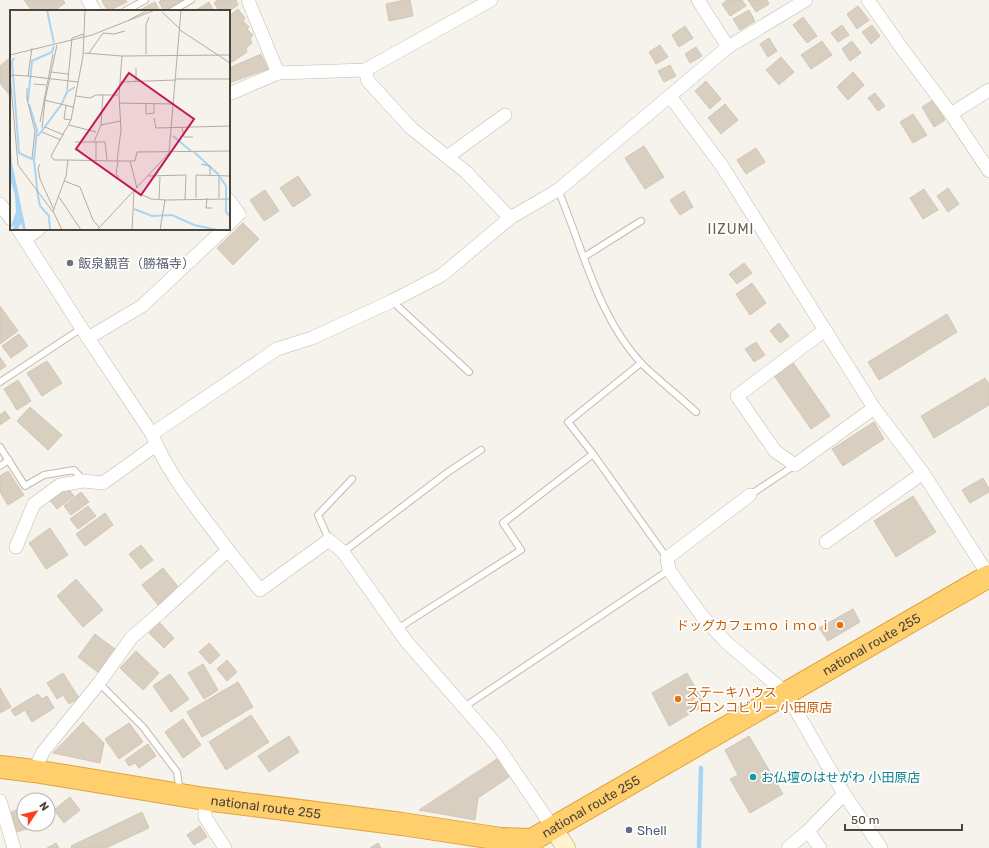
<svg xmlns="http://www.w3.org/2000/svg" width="989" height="848" viewBox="0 0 989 848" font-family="Rubik,'Noto Sans JP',sans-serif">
  <rect width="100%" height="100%" fill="#f6f3ec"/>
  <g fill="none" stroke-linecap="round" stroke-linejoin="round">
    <path stroke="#a9d4f2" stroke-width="4.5" d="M699 848 701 768"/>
  </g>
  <g fill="#d8cfc1" stroke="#d3c7b4">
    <path d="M24 0H63L65 3 54 11H32Z"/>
    <path d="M103 0H126L127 2 108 11 102 1Z"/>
    <path d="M161 0H182L184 4 164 11 159 2Z"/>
    <path d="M217 0H236L238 5 229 11H219L214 3Z"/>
    <path d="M405 0H410L413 16 389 21 386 4Z"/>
    <path d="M727 0H742L746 6 730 16 722 4Z"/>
    <path d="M748 0H767L769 4 756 12Z"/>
    <path d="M155 2 160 11H139L140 10Z"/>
    <path d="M209 2 214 11H196V10Z"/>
    <path d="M858 6 869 20 857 29 847 14Z"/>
    <path d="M238 9 245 18 243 21 249 27 247 29 253 35 250 39 252 43 246 48 247 52 229 64V16Z"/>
    <path d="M749 10 755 21 740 30 733 19Z"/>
    <path d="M803 17 817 36 807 43 793 25Z"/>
    <path d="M842 25 849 35 838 42 831 33Z"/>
    <path d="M872 25 880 36 871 44 862 32Z"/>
    <path d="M685 26 693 38 679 47 672 35Z"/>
    <path d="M769 38 777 51 768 57 760 44Z"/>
    <path d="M822 41 832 55 811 69 801 55Z"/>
    <path d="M852 41 861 53 850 61 842 49Z"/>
    <path d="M660 45 668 57 656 64 649 52Z"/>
    <path d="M696 47 702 56 690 63 685 54Z"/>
    <path d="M261 54 268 69 229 83V68Z"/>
    <path d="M11 57V97L0 83V66Z"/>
    <path d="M781 57 794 72 779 85 766 70Z"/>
    <path d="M670 65 676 76 664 82 658 71Z"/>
    <path d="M853 72 864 85 848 100 837 87Z"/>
    <path d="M706 81 721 99 710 109 695 91Z"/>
    <path d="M875 93 885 106 878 111 868 98Z"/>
    <path d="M933 100 945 120 934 127 922 107Z"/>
    <path d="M725 104 738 120 721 134 708 118Z"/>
    <path d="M913 114 927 135 913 143 900 122Z"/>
    <path d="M644 146 664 177 645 189 625 158Z"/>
    <path d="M756 148 765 162 746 174 737 160Z"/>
    <path d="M298 176 311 195 293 207 280 188Z"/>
    <path d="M948 188 959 204 948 212 937 196Z"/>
    <path d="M924 189 938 210 923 219 910 198Z"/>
    <path d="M265 190 279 211 264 221 250 200Z"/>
    <path d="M684 191 693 207 680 215 670 200Z"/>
    <path d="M243 223 259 239 233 265 217 248Z"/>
    <path d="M744 263 752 273 737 284 729 274Z"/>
    <path d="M752 283 766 303 750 315 736 294Z"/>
    <path d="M0 306 18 331 0 344Z"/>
    <path d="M947 314 957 332 879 380 868 362Z"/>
    <path d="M779 323 789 336 780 343 770 331Z"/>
    <path d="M19 334 28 346 11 358 2 346Z"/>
    <path d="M756 342 765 355 754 362 745 349Z"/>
    <path d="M0 357 6 366 0 370Z"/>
    <path d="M47 361 62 383 42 396 27 373Z"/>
    <path d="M792 361 830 416 811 429 773 374Z"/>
    <path d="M985 378 989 384V405L934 438 921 416Z"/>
    <path d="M18 380 31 401 17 410 4 389Z"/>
    <path d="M30 407 62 435 48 450 17 421Z"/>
    <path d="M5 411 10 418 0 425V415Z"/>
    <path d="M874 422 884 439 843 466 832 449Z"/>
    <path d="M8 471 24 495 8 505 0 492V476Z"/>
    <path d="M983 478 989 489V492L970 503 962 490Z"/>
    <path d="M66 486 74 496 57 509 49 499Z"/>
    <path d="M81 492 89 502 71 515 64 506Z"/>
    <path d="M913 496 936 532 896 557 874 521Z"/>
    <path d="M88 506 96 516 78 529 70 519Z"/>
    <path d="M105 513 113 525 85 546 76 534Z"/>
    <path d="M50 528 68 555 46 569 29 543Z"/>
    <path d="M141 545 153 560 141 569 129 554Z"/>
    <path d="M163 568 179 588 158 605 142 585Z"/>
    <path d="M76 579 103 610 83 627 57 596Z"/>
    <path d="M853 609 860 622 828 641 819 628Z"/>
    <path d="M159 622 174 638 164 648 149 633Z"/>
    <path d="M95 634 116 650 99 673 78 657Z"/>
    <path d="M209 643 220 655 210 664 199 652Z"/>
    <path d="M136 651 159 673 143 690 120 668Z"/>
    <path d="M227 660 237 672 227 681 217 669Z"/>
    <path d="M203 664 218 690 204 699 188 673Z"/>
    <path d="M63 673 79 698 69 704 63 695 57 699 47 683Z"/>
    <path d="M687 673 705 705 669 726 652 693Z"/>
    <path d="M170 674 189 699 171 712 153 686Z"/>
    <path d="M238 682 253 707 202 737 187 712Z"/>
    <path d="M0 688 11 707 0 713Z"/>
    <path d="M38 694 42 699 47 696 54 708 32 722 25 710 15 716 11 710Z"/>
    <path d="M251 715 269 742 226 770 209 742Z"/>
    <path d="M183 719 201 745 183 758 165 732Z"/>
    <path d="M83 722 104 743 100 763 53 753Z"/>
    <path d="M129 723 143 742 119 759 105 739Z"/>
    <path d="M289 736 299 752 269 772 258 756Z"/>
    <path d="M749 736 783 794 750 813 730 779 738 775 725 750Z"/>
    <path d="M148 744 156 756 139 768 135 763 129 766 125 760Z"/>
    <path d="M497 759 509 777 478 798 475 820 419 810Z"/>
    <path d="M70 797 80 810 64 823 54 810Z"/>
    <path d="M48 802 54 820 48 822Z"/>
    <path d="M24 807V824H42L17 832 11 812Z"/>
    <path d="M142 812 149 828 106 848H72L71 846Z"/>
    <path d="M200 826 207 837 194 845 187 835Z"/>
    <path d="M56 843 59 848H47Z"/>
    <path d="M378 843 381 848H370Z"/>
  </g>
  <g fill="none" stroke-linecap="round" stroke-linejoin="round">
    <g stroke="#c2bbae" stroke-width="8">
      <g id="lane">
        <path d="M125 11 145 0"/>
        <path d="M172 11 191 0"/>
        <path d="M558 190C583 248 597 315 641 363 657 379 679 396 696 412"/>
        <path d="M584 257 641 221"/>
        <path d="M392 301 469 372"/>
        <path d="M641 363 568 422 593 454 667 558"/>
        <path d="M0 382 82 328"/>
        <path d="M0 447 25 486 44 475 74 470 84 481"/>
        <path d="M0 466 9 460"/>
        <path d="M750 495 795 465"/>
        <path d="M329 540 318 515 352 479"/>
        <path d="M343 552 448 472 481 450"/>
        <path d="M397 629 521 550 503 523 593 454"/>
        <path d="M99 683 143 727 177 772 180 792"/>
        <path d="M464 707 669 570"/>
      </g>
    </g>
    <g stroke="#c2bbae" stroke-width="14">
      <g id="street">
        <path d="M88 0 95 11"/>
        <path d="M248 0 278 73"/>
        <path d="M698 0 728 47"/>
        <path d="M868 0 903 50 951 114 989 171"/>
        <path d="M365 70 368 81 411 128 466 172 510 218"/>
        <path d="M229 94 278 73 365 70 491 0"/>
        <path d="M670 96 722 166 874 408 923 473 989 576"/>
        <path d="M951 114 989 90"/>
        <path d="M447 157 505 115"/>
        <path d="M229 200 239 214 229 224"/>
        <path d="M0 204 11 219"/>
        <path d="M18 229 88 338 152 434 277 349 312 338 392 301 442 275 510 218 558 190 728 47 806 0"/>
        <path d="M25 239 39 229"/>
        <path d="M825 330 737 396 775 451 795 465 874 408"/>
        <path d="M88 338 142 306 224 229"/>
        <path d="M750 495 667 558 669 570 702 616 727 643 786 693 844 794 881 848"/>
        <path d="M826 542 923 473"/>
        <path d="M16 547 34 504 60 485 84 481 103 483 156 445"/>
        <path d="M228 550 260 590 329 540 343 552 406 641 496 744 553 828"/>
        <path d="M34 771 43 752 99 683 132 637 160 613 228 550C203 516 167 474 152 434"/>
        <path d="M205 799V817L225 848"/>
        <path d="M0 801 14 848"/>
        <path d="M808 831 820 848"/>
        <path d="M788 848 808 831 844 794"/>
      </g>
    </g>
    <g stroke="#d6c79b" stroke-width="20">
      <path id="secondary" d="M553 828 566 848"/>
    </g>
    <g stroke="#e0a43c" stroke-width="24">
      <g id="highway">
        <path id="s1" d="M0 767 34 771 205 799 402 824 501 839 532 840 989 576"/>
      </g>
    </g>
    <use href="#lane" stroke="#fff" stroke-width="6"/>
    <use href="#street" stroke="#fff" stroke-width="13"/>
    <use href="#secondary" stroke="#fff3cd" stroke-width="18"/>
    <use href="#highway" stroke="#ffcf6e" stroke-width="22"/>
  </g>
  <circle fill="#6b7280" stroke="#fff" stroke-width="1.5" cx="70" cy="263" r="4"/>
  <g fill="#e8710a" stroke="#fff" stroke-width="1.5">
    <circle cx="840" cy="625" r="4"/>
    <circle cx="678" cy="699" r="4"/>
  </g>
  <circle fill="#0f9aa8" stroke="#fff" stroke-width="1.5" cx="753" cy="777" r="4"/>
  <circle fill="#5c6f8a" stroke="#fff" stroke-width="1.5" cx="629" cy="830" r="4"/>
  <g text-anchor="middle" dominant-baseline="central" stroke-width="3.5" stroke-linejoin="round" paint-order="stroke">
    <g font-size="13" fill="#5b616d" stroke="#fff" text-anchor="start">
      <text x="78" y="263">飯泉観音（勝福寺）</text>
    </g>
    <g font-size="13" fill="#c56008" stroke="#fff" text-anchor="end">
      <text x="832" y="625">ドッグカフェｍｏｉｍｏｉ</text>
      <text x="686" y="692" text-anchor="start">ステーキハウス<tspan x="686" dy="15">ブロンコビリー 小田原店</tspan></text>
    </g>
    <g font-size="13" fill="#4b4439" stroke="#fff">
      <text stroke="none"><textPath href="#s1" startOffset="929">national route 255</textPath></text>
      <text stroke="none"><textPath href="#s1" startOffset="605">national route 255</textPath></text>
      <text stroke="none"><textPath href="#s1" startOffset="269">national route 255</textPath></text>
    </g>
    <g font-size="13" fill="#0d838f" stroke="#fff" text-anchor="start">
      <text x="761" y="777">お仏壇のはせがわ 小田原店</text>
    </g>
    <g font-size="13" fill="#4e5e75" stroke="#fff" text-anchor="start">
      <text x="637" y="830">Shell</text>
    </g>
    <g font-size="14" letter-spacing="1" fill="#6e6250" stroke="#fff">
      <text x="731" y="229">IIZUMI</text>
    </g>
  </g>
  <g transform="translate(10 10)">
    <rect width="220" height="220" fill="#f6f3ec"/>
    <path d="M0 124 2 153 16 220H13L11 213 8 220H3L4 215 0 218 6 202 5 185 0 169Z" fill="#a9d4f2"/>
    <path fill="none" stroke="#a9d4f2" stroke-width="2" d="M37 0 44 33M4 48 2 52 9 143 24 150M18 91 22 51 42 42 44 36M19 94 27 120 24 150 28 186 30 196 39 206 40 220M28 126 51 95 57 82 65 77M163 126 181 141M184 142 209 165M210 167 216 176V202L220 206M124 199 142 206 162 205 184 215 208 220"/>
    <path fill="none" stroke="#b2ada4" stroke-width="1" d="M152 2 170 19M119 10 138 0M170 20 220 53M22 38 18 66 68 72M74 43 112 46 220 45M79 43 93 23 104 24 115 21M136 44V15L139 7M0 45 82 25 145 0M41 62 58 64M0 64 8 155 43 202M1 67 2 65 18 66M166 69H220M110 72 166 70M126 72V58M24 74 36 75M17 78V89L25 121 22 148M57 80 62 28 74 24M93 85 91 115 84 132H95L97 150M66 86 80 88 86 85H108M34 90 63 97M109 93 163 94M136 93V104L144 103V94M56 95 54 109 61 110M144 108 146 118 220 116M30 112 43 44M59 115 86 122M91 115 110 111M35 117 54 125M172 117 174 127H183M32 118 35 90 47 35M32 122 51 130M65 132H84M58 150 107 151 111 120 109 85 112 46M86 150V132M107 151H120L127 178M108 151 106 164 109 167M120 151H125L127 142 220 141M30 154 28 158 30 169 44 200M191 154 200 156V165M138 166 176 165 175 190M209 166V188M54 171 70 177 83 210 89 217M49 187 71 220M186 188V165L220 166M197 188 196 198H202M149 189 150 167M52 220 43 201 56 166 58 150H44L41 146 61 110 73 46 75 0M87 220 159 143 171 0M122 220 124 181 141 189 155 190 220 189M150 220 155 190"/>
    <path fill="#c2185b" fill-opacity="0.15" stroke="#c2185b" stroke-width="2" d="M119 63 184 109 131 185 66 139Z"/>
    <rect width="220" height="220" fill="none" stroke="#4b4439" stroke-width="2"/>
  </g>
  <g transform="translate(36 812) rotate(55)"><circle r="19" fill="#ffffff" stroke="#b7b4b0"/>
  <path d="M0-3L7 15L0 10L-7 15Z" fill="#fc3f1d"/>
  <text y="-6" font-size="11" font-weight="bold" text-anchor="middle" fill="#4b4439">N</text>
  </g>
  <path d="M845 824v6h117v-6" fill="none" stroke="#4b4439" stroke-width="2"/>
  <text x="851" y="824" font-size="12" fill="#4b4439" stroke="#ffffff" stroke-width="3" paint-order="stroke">50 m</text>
</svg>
